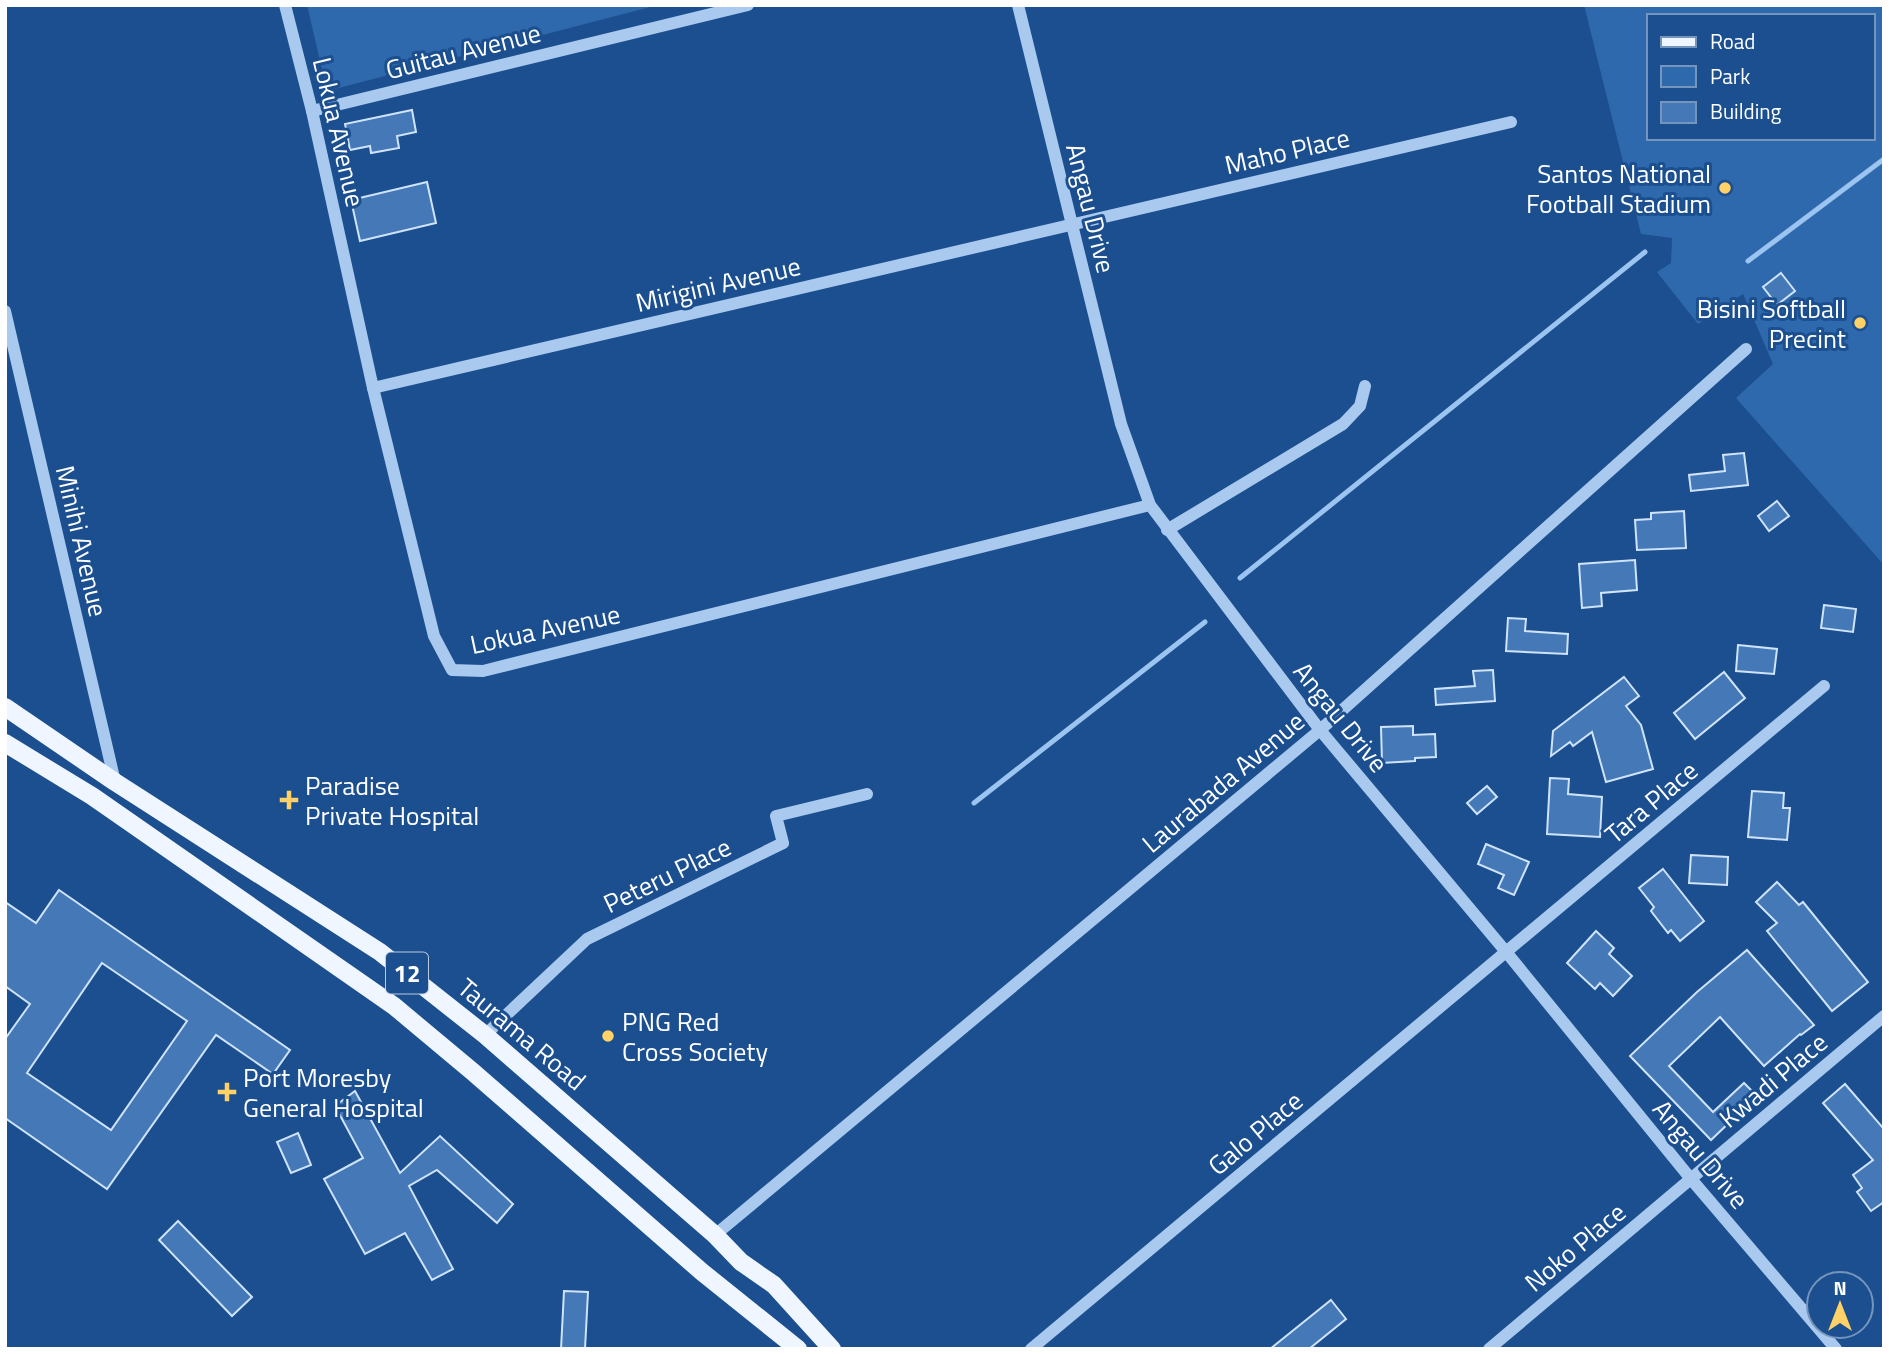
<svg xmlns="http://www.w3.org/2000/svg" width="1889" height="1354" viewBox="0 0 1889 1354" font-family="'Titillium Web',sans-serif">
  <rect width="100%" height="100%" fill="#1b4f8f"/>
  <g fill="#2e69ad" fill-rule="evenodd">
    <path d="M307 5H658L327 91Z"/>
    <path d="M1584 5H1884V565L1736 398 1773 364 1743 294 1698 324 1657 272 1671 263 1672 238 1641 234ZM1649 16H1873V138H1649Z"/>
  </g>
  <g fill="none" stroke-linecap="round" stroke-linejoin="round">
    <g stroke="#9cc4f0" stroke-width="5">
      <path d="M1748 261 1884 159"/>
      <path d="M1240 578 1645 252"/>
      <path d="M974 803 1205 622"/>
    </g>
  </g>
  <g fill="#4478b7" stroke="#cfe3fa" stroke-width="2" fill-rule="evenodd">
    <path d="M412 110 416 132 397 136 399 148 371 153 370 146 350 150 345 124Z"/>
    <path d="M427 182 436 223 360 241 351 200Z"/>
    <path d="M1781 273 1795 291 1777 305 1763 287Z"/>
    <path d="M1744 453 1748 485 1691 491 1689 475 1725 471 1723 455Z"/>
    <path d="M1777 501 1789 516 1769 531 1758 516Z"/>
    <path d="M1684 511 1686 548 1637 550 1635 520 1651 519V513Z"/>
    <path d="M1635 560 1637 590 1601 593 1602 606 1582 608 1579 564Z"/>
    <path d="M1824 605 1856 609 1853 632 1821 628Z"/>
    <path d="M1508 618 1526 619 1525 631 1568 634 1567 654 1506 651Z"/>
    <path d="M1738 645 1777 649 1774 674 1736 671Z"/>
    <path d="M1493 670 1495 701 1436 705 1435 689 1475 686 1473 671Z"/>
    <path d="M1724 672 1745 698 1695 739 1674 713Z"/>
    <path d="M1624 677 1639 696 1626 706 1641 725 1653 769 1606 782 1592 732 1573 746 1570 742 1551 756 1553 731Z"/>
    <path d="M1413 726V735L1435 734 1436 757 1415 758V761L1382 763 1381 727Z"/>
    <path d="M1550 778 1569 779 1568 794 1602 797 1600 837 1547 834Z"/>
    <path d="M1487 786 1497 797 1477 814 1467 803Z"/>
    <path d="M1752 791 1784 793 1783 808H1790L1787 840 1748 837Z"/>
    <path d="M1486 844 1529 862 1514 895 1498 888 1504 875 1478 864Z"/>
    <path d="M1691 855 1728 857 1727 885 1689 883Z"/>
    <path d="M1663 869 1704 921 1680 941 1671 930 1668 933 1651 911 1654 907 1639 888Z"/>
    <path d="M1777 882 1799 905 1803 902 1868 982 1832 1011 1767 931 1777 923 1756 902Z"/>
    <path d="M59 890 290 1050 273 1074 216 1035 107 1189 5 1118V1039L30 1004 5 986V902L36 923ZM102 963 187 1021 111 1130 27 1073Z"/>
    <path d="M1596 931 1614 948 1609 954 1632 976 1613 996 1600 983 1595 989 1567 963Z"/>
    <path d="M1747 950 1814 1025 1801 1035 1800 1034 1764 1066 1720 1017 1669 1066 1713 1112 1744 1083 1757 1096 1711 1140 1630 1056 1697 992Z"/>
    <path d="M1845 1084 1884 1129V1202L1871 1211 1857 1192 1862 1188 1853 1175 1873 1160 1823 1103Z"/>
    <path d="M355 1091 400 1173 440 1136 513 1204 497 1223 437 1170 409 1186 453 1269 432 1280 405 1233 365 1254 324 1179 363 1158 335 1106Z"/>
    <path d="M298 1133 311 1165 291 1173 277 1142Z"/>
    <path d="M178 1221 252 1297 232 1316 159 1240Z"/>
    <path d="M564 1291 588 1292 585 1349H561Z"/>
    <path d="M1331 1300 1346 1319 1309 1349H1270Z"/>
  </g>
  <g fill="none" stroke-linecap="round" stroke-linejoin="round">
    <g stroke="#a9c9ee" stroke-width="12">
      <path d="M285 5 312 111 373 388 434 636 452 670 483 671 1150 505"/>
      <path d="M1018 5 1121 424 1150 505 1320 730 1507 953 1691 1179 1836 1349"/>
      <path d="M312 111 748 5"/>
      <path d="M5 311 115 782"/>
      <path d="M373 388 1511 122"/>
      <path d="M1167 530 1343 424 1360 406 1365 386"/>
      <path d="M485 1035 587 939 783 843 776 816 867 794"/>
      <path d="M715 1235 1320 730 1746 349"/>
      <path d="M1031 1349 1824 686"/>
      <path d="M1489 1349 1884 1016"/>
    </g>
    <g stroke="#f0f6ff" stroke-width="18">
      <path d="M5 707 115 782 380 952 485 1035 715 1235 741 1262 774 1285 832 1349"/>
      <path d="M5 743 92 796 394 1006 473 1072 702 1272 798 1349"/>
    </g>
  </g>
  <g fill="#ffd166" stroke="#1b4f8f" stroke-width="2.5">
    <circle cx="1725" cy="188" r="7"/>
    <circle cx="1860" cy="323" r="7"/>
    <path d="M285.5 789.5h7v7h7v7h-7v7h-7v-7h-7v-7h7z"/>
    <circle cx="608" cy="1036" r="7"/>
    <path d="M223.5 1081.5h7v7h7v7h-7v7h-7v-7h-7v-7h7z"/>
  </g>
  <g text-anchor="middle" dominant-baseline="central" stroke-width="6" stroke-linejoin="round" paint-order="stroke">
    <rect fill="#1b4f8f" stroke="#bbcadd" stroke-width="2" x="386" y="952.5" width="42" height="41" rx="5"/>
    <g font-size="24" font-weight="bold" fill="#fff">
      <text x="407" y="973">12</text>
    </g>
    <g font-size="26" fill="#fff" stroke="#1b4f8f">
      <text transform="translate(463 51) rotate(-14)">Guitau Avenue</text>
      <text transform="translate(339 132) rotate(77)">Lokua Avenue</text>
      <text transform="translate(1287 151) rotate(-13)">Maho Place</text>
      <text transform="translate(1091 208) rotate(76)">Angau Drive</text>
      <text transform="translate(718 284) rotate(-13)">Mirigini Avenue</text>
      <text transform="translate(82 541) rotate(77)">Minihi Avenue</text>
      <text transform="translate(545 629) rotate(-12)">Lokua Avenue</text>
      <text transform="translate(1341 717) rotate(51)">Angau Drive</text>
      <text transform="translate(1223 782) rotate(-40)">Laurabada Avenue</text>
      <text transform="translate(1651 802) rotate(-40)">Tara Place</text>
      <text transform="translate(667 875) rotate(-26)">Peteru Place</text>
      <text transform="translate(522 1034) rotate(40)">Taurama Road</text>
      <text transform="translate(1773 1080) rotate(-40)">Kwadi Place</text>
      <text transform="translate(1255 1133) rotate(-40)">Galo Place</text>
      <text transform="translate(1701 1154) rotate(50)">Angau Drive</text>
      <text transform="translate(1575 1247) rotate(-40)">Noko Place</text>
    </g>
    <g font-size="26" fill="#fff" stroke="#1b4f8f" text-anchor="start">
      <text x="1711" y="173" text-anchor="end">Santos National<tspan x="1711" dy="30">Football Stadium</tspan></text>
      <text x="1846" y="308" text-anchor="end">Bisini Softball<tspan x="1846" dy="30">Precint</tspan></text>
      <text x="305" y="785">Paradise<tspan x="305" dy="30">Private Hospital</tspan></text>
      <text x="622" y="1021">PNG Red<tspan x="622" dy="30">Cross Society</tspan></text>
      <text x="243" y="1077">Port Moresby<tspan x="243" dy="30">General Hospital</tspan></text>
    </g>
  </g>
  <rect width="1889" height="1354" fill="none" stroke="#ffffff" stroke-width="14"/>
  <rect x="1647" y="14" width="228" height="126" fill="#1b4f8f" stroke="#7695bc" stroke-width="2"/>
  <rect x="1661" y="37" width="35" height="10" fill="#f0f6ff" stroke="#7695bc" stroke-width="2"/>
  <text x="1710" y="49" font-size="21" fill="#ffffff">Road</text>
  <rect x="1661" y="66" width="35" height="21" fill="#2e69ad" stroke="#7695bc" stroke-width="2"/>
  <text x="1710" y="84" font-size="21" fill="#ffffff">Park</text>
  <rect x="1661" y="102" width="35" height="21" fill="#4478b7" stroke="#7695bc" stroke-width="2"/>
  <text x="1710" y="119" font-size="21" fill="#ffffff">Building</text>
  <g transform="translate(1840 1305)"><circle r="33" fill="#1b4f8f" stroke="#7695bc" stroke-width="2"/>
  <path d="M0-5L12 26L0 18L-12 26Z" fill="#ffd166"/>
  <text y="-10" font-size="19" font-weight="bold" text-anchor="middle" fill="#ffffff">N</text>
  </g>
</svg>
